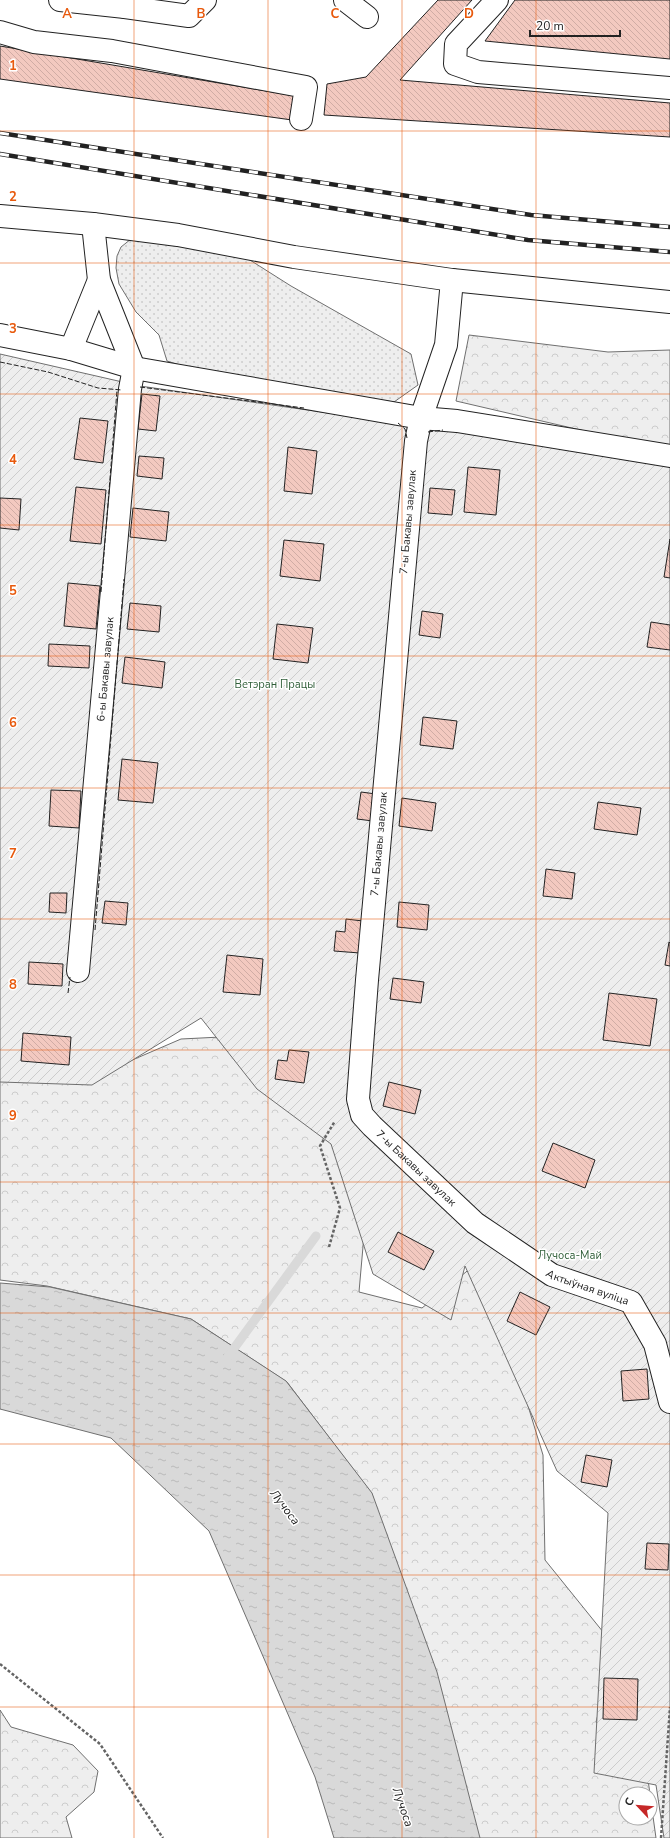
<svg xmlns="http://www.w3.org/2000/svg" width="670" height="1838" viewBox="0 0 670 1838" font-family="'Nunito Sans',sans-serif">
  <defs>
    <pattern id="grass-dots" width="8" height="8" patternUnits="userSpaceOnUse"><rect width="8" height="8" fill="#eee"/><path d="M2 2h.1M6 6h.1" fill="none" stroke="#ccc" stroke-width="1.8" stroke-linecap="round"/></pattern>
    <pattern id="forest-crowns" width="20" height="18" patternUnits="userSpaceOnUse"><rect width="20" height="18" fill="#eee"/><path d="M2 6a3 3 0 1 1 6 0M12 15a3 3 0 1 1 6 0" fill="none" stroke="#ccc"/></pattern>
    <pattern id="garden-furrows" width="10" height="10" patternUnits="userSpaceOnUse"><rect width="10" height="10" fill="#eee"/><path d="M-1 1l2-2M0 10L10 0M9 11l2-2" fill="none" stroke="#ccc"/></pattern>
    <pattern id="water-ripples" width="26" height="14" patternUnits="userSpaceOnUse"><rect width="26" height="14" fill="#d9d9d9"/><path d="M2 4q2-2 4 0t4 0M15 11q2-2 4 0t4 0" fill="none" stroke="#bababa"/></pattern>
    <pattern id="building-back-hatch" width="6" height="6" patternUnits="userSpaceOnUse"><rect width="6" height="6" fill="#f3c9c0"/><path d="M-1 5l2 2M0 0l6 6M5-1l2 2" fill="none" stroke="#d0aca5"/></pattern>
  </defs>
  <rect width="100%" height="100%" fill="#fff"/>
  <path fill="url(#grass-dots)" stroke="#6f6f6f" d="M131 239 242 255 291 286 411 354 418 385 394 402 211 375 167 361 159 335 136 312 119 284 116 268 117 256 121 247Z"/>
  <g fill="url(#forest-crowns)" stroke="#6f6f6f">
    <path d="M469 335 608 352 670 350V445L649 446 456 401Z"/>
    <path d="M221 1037 371 1156 359 1292 422 1308 483 1258 543 1455 545 1560 616 1648 596 1722 643 1744 650 1794H626V1818H650V1795L656 1838H479L372 1494 287 1382 191 1319 47 1286 0 1280V1072L123 1064 181 1039Z"/>
    <path d="M0 1710 11 1727 73 1745 98 1771 94 1792 66 1817 72 1838H0Z"/>
  </g>
  <path fill="url(#garden-furrows)" stroke="#6f6f6f" d="M0 354 140 386 670 462V1838H664L656 1785 594 1773 608 1513 557 1471 465 1266 451 1320 373 1274 331 1144 257 1089 201 1018 92 1085 0 1082Z"/>
  <path fill="url(#water-ripples)" stroke="#6f6f6f" d="M0 1283 50 1287 191 1319 286 1381 372 1493 437 1672 480 1838H334L315 1777 209 1531 111 1438 0 1409Z"/>
  <g fill="none" stroke-linecap="round" stroke-linejoin="round">
    <path stroke="#d9d9d9" stroke-width="9" d="M227 1358 316 1236"/>
  </g>
  <g fill="url(#building-back-hatch)" stroke="#222">
    <path d="M438 0H472L400 80 670 103V137L324 115 327 84 366 77Z"/>
    <path d="M515 0H670V59L485 41Z"/>
    <path d="M0 46 296 96 292 120 0 79Z"/>
    <path d="M142 394 160 396 156 431 138 429Z"/>
    <path d="M80 418 108 421 103 463 74 459Z"/>
    <path d="M288 447 317 451 312 494 284 491Z"/>
    <path d="M139 456 164 458 162 479 137 476Z"/>
    <path d="M468 467 500 470 496 515 464 512Z"/>
    <path d="M76 487 106 490 101 544 70 541Z"/>
    <path d="M430 488 455 490 452 515 428 513Z"/>
    <path d="M0 498 21 499 19 530 0 528Z"/>
    <path d="M133 508 169 512 166 541 130 537Z"/>
    <path d="M670 539V578L664 577Z"/>
    <path d="M284 540 324 544 320 581 280 576Z"/>
    <path d="M68 583 100 586 96 629 64 626Z"/>
    <path d="M130 603 161 606 159 632 127 629Z"/>
    <path d="M422 611 443 614 440 638 419 635Z"/>
    <path d="M651 622 670 625V650L647 647Z"/>
    <path d="M277 624 313 628 308 663 273 659Z"/>
    <path d="M49 644 90 646 89 668 48 666Z"/>
    <path d="M125 657 165 662 162 688 122 683Z"/>
    <path d="M423 717 457 721 453 749 420 745Z"/>
    <path d="M122 759 158 763 153 803 118 800Z"/>
    <path d="M51 790 81 791 79 828 49 826Z"/>
    <path d="M361 792 376 794 373 821 357 819Z"/>
    <path d="M402 798 436 803 432 831 399 826Z"/>
    <path d="M598 802 641 808 637 835 594 829Z"/>
    <path d="M546 869 575 873 572 899 543 896Z"/>
    <path d="M50 893H67L66 913 49 912Z"/>
    <path d="M105 901 128 903 126 925 102 923Z"/>
    <path d="M399 902 429 905 427 930 397 927Z"/>
    <path d="M346 919 363 921 360 953 334 951 336 931 345 932Z"/>
    <path d="M669 942 670 943V966L665 965Z"/>
    <path d="M227 955 263 959 260 995 223 992Z"/>
    <path d="M29 962 63 964 62 986 28 984Z"/>
    <path d="M393 978 424 982 421 1003 390 999Z"/>
    <path d="M609 993 657 999 650 1046 603 1040Z"/>
    <path d="M23 1033 71 1037 69 1065 21 1061Z"/>
    <path d="M289 1050 309 1052 304 1083 275 1079 278 1060 287 1061Z"/>
    <path d="M389 1082 421 1090 415 1114 383 1106Z"/>
    <path d="M553 1143 595 1160 585 1188 542 1171Z"/>
    <path d="M398 1232 434 1251 424 1270 388 1252Z"/>
    <path d="M520 1292 550 1307 536 1335 507 1321Z"/>
    <path d="M647 1369 649 1399 623 1401 621 1371Z"/>
    <path d="M586 1455 612 1460 607 1487 581 1482Z"/>
    <path d="M647 1543 669 1544 668 1570 645 1569Z"/>
    <path d="M604 1678 638 1679 637 1720 603 1719Z"/>
  </g>
  <g fill="none" stroke-linecap="round" stroke-linejoin="round">
    <g stroke="#222" stroke-width="24">
      <g id="minor">
        <path d="M60 0 125 7 131 0"/>
        <path d="M345 0 367 17"/>
        <path d="M497 0 456 44 455 64 478 72 670 88"/>
        <path d="M125 7 189 16 205 0"/>
        <path d="M0 32 34 42 112 51 306 87 301 119"/>
        <path d="M0 216 93 224 178 235 294 257 452 280 670 302"/>
        <path id="s1" d="M452 280 446 345 421 418 416 441 367 980 358 1099 362 1115 372 1126 475 1223 552 1275 631 1302 655 1344 670 1402"/>
        <path d="M0 335 71 349 134 368 421 418 457 421 670 456"/>
        <path d="M71 349 99 280"/>
        <path id="s2" d="M78 971 130 389 134 368 99 280 93 224"/>
      </g>
    </g>
    <g stroke="#646464" stroke-width="2.5" stroke-dasharray="3 2" stroke-linecap="butt">
      <path d="M329 1247 340 1208 320 1146 335 1121"/>
      <path d="M0 1664 100 1744 163 1838"/>
      <path d="M661 1838 670 1707"/>
    </g>
    <use href="#minor" stroke="#fff" stroke-width="22"/>
    <g stroke="#222" stroke-width="4.5">
      <g id="rail">
        <path d="M0 133 531 215 670 227"/>
        <path d="M0 154 528 240 670 252"/>
      </g>
    </g>
    <use href="#rail" stroke="#fff" stroke-width="3" stroke-dasharray="9" stroke-linecap="butt"/>
    <g stroke="#222" stroke-width="1" stroke-dasharray="5 2" stroke-linecap="butt">
      <path d="M0 362 48 372 98 388 122 390"/>
      <path d="M140 387 304 408"/>
      <path d="M398 423 405 429 407 438"/>
      <path d="M428 432 443 430"/>
      <path d="M101 592 117 390"/>
      <path d="M95 930 124 579"/>
      <path d="M68 993 70 977"/>
    </g>
  </g>
  <path fill="none" stroke="#e8590c" stroke-width="1" stroke-opacity="0.55" d="M134 0V1838M268 0V1838M402 0V1838M536 0V1838M0 131H670M0 263H670M0 394H670M0 525H670M0 656H670M0 788H670M0 919H670M0 1050H670M0 1182H670M0 1313H670M0 1444H670M0 1575H670M0 1707H670"/>
  <g text-anchor="middle" dominant-baseline="central" stroke-width="3" stroke-linejoin="round" paint-order="stroke">
    <g font-size="11" fill="#222" stroke="#fff">
      <text transform="translate(408 522) rotate(-85)">7-ы Бакавы завулак</text>
      <text stroke="none"><textPath href="#s2" startOffset="303">6-ы Бакавы завулак</textPath></text>
      <text transform="translate(379 844) rotate(-85)">7-ы Бакавы завулак</text>
      <text stroke="none"><textPath href="#s1" startOffset="919">7-ы Бакавы завулак</textPath></text>
      <text stroke="none"><textPath href="#s1" startOffset="1130">Актыўная вуліца</textPath></text>
    </g>
    <g font-size="11" fill="#2f5e38" stroke="#fff">
      <text x="275" y="684">Ветэран Працы</text>
      <text x="570" y="1255">Лучоса-Май</text>
    </g>
    <g font-size="12" font-style="italic" fill="#222" stroke="#fff">
      <text transform="translate(285 1507) rotate(53)">Лучоса</text>
      <text transform="translate(403 1807) rotate(71)">Лучоса</text>
    </g>
  </g>
  <g font-size="13" text-anchor="middle" font-weight="bold" fill="#e8590c" stroke="#fff" stroke-width="3" stroke-linejoin="round" paint-order="stroke">
    <text x="67" y="18">A</text>
    <text x="201" y="18">B</text>
    <text x="335" y="18">C</text>
    <text x="469" y="18">D</text>
    <text x="13" y="70">1</text>
    <text x="13" y="201">2</text>
    <text x="13" y="333">3</text>
    <text x="13" y="464">4</text>
    <text x="13" y="595">5</text>
    <text x="13" y="727">6</text>
    <text x="13" y="858">7</text>
    <text x="13" y="989">8</text>
    <text x="13" y="1120">9</text>
  </g>
  <g transform="translate(638 1806) rotate(296)"><circle r="19" fill="#ffffff" stroke="#a7a7a7"/>
  <path d="M0-3L7 15L0 10L-7 15Z" fill="#c62828"/>
  <text y="-6" font-size="11" font-weight="bold" text-anchor="middle" fill="#222222">С</text>
  </g>
  <path d="M530 30v6h90v-6" fill="none" stroke="#222222" stroke-width="2"/>
  <text x="536" y="30" font-size="12" fill="#222222" stroke="#ffffff" stroke-width="3" paint-order="stroke">20 m</text>
</svg>
